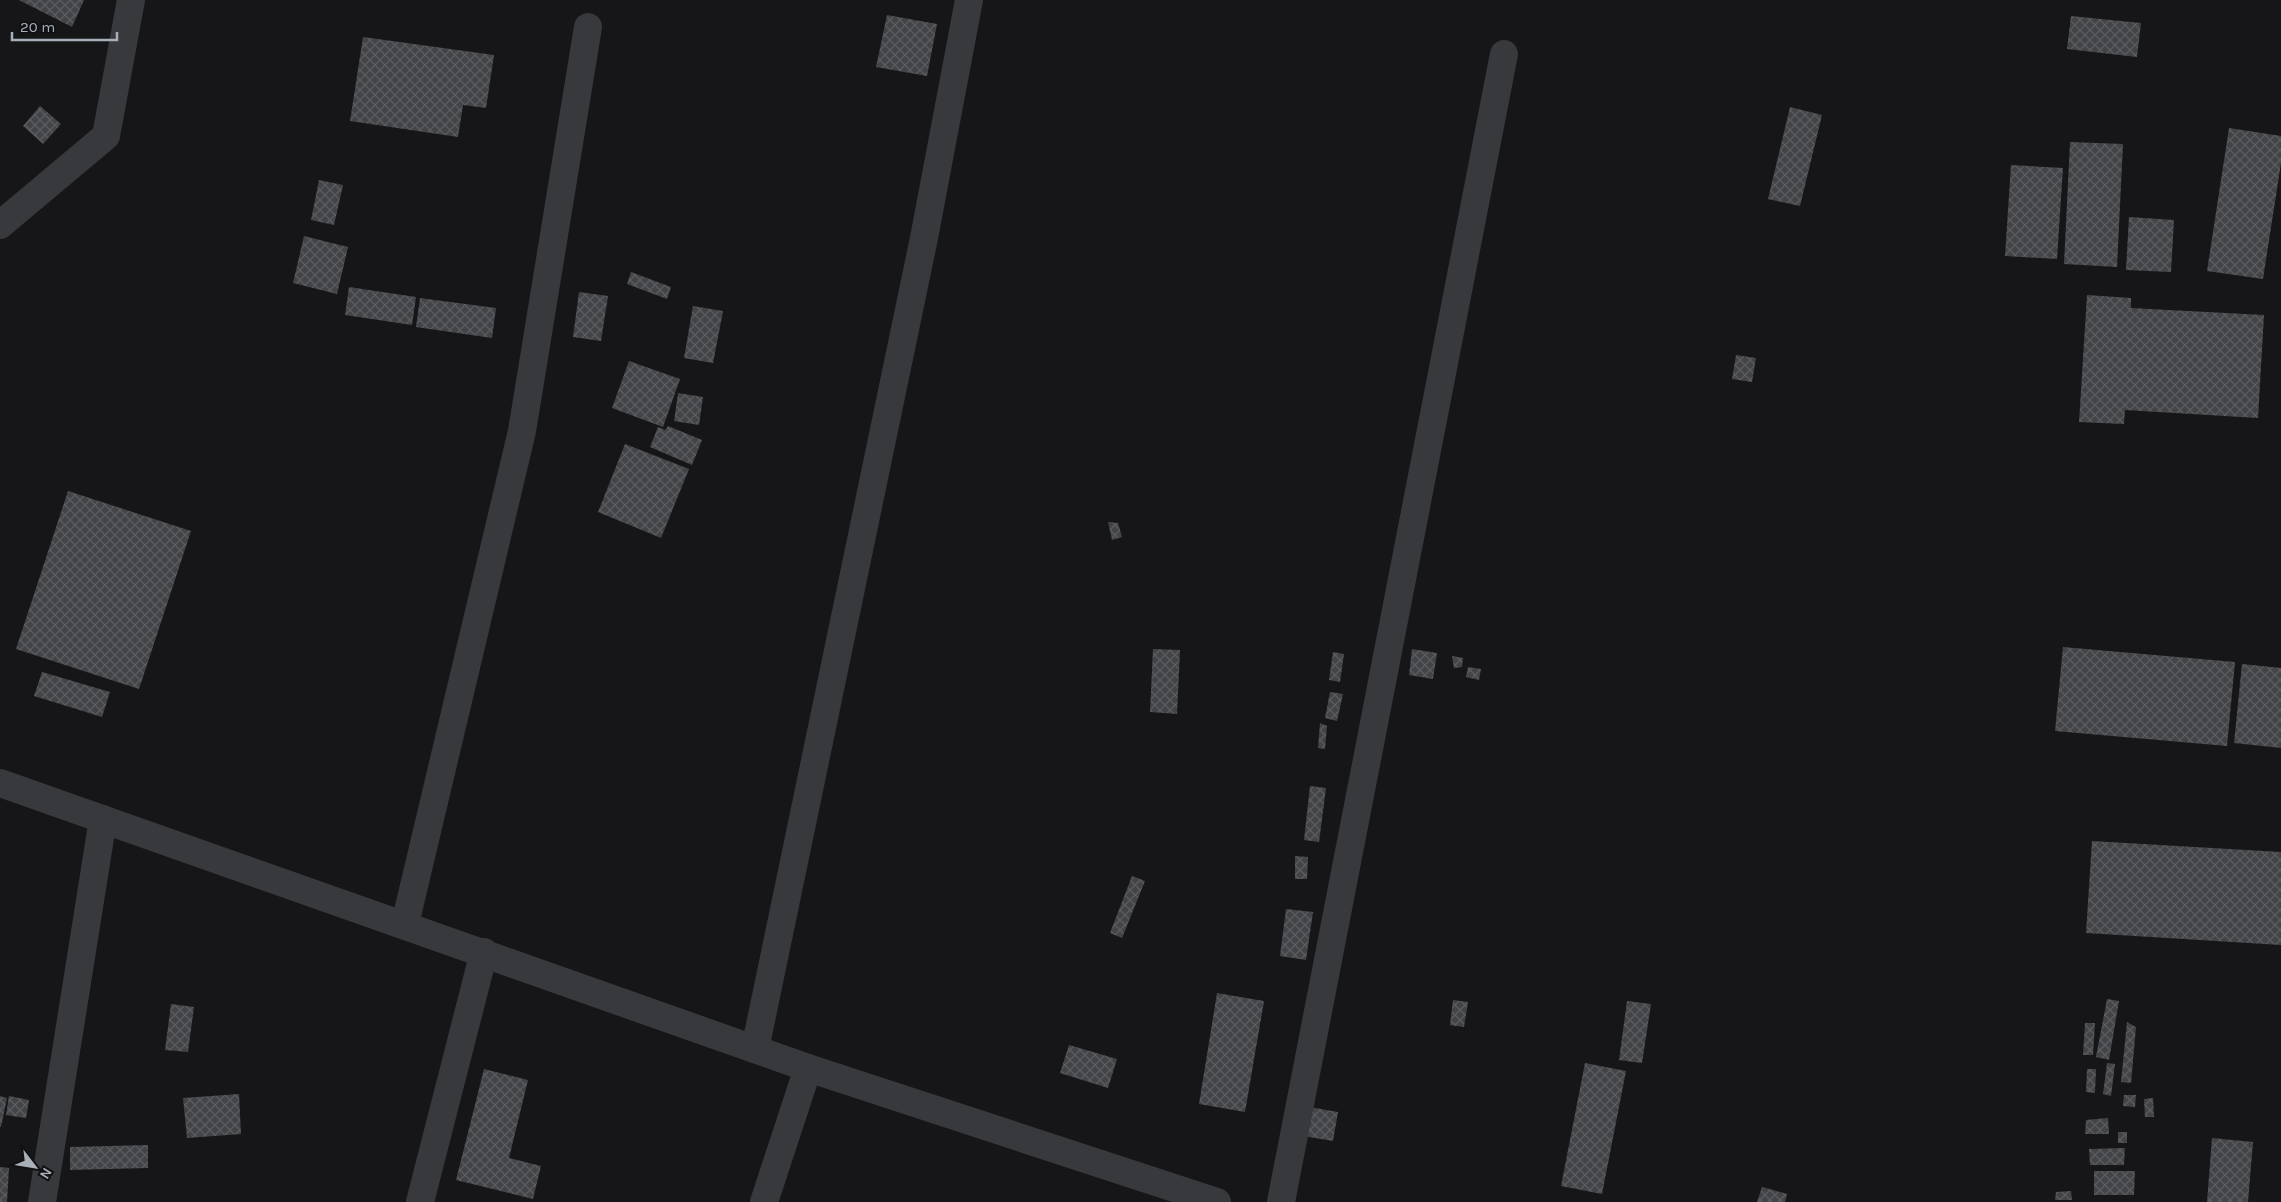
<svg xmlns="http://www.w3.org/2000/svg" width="2281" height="1202" viewBox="0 0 2281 1202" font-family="Karla,sans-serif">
  <defs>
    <pattern id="building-cross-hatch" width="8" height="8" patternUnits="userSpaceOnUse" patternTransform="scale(1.25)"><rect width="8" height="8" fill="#424448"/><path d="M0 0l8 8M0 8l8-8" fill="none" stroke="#5a5c60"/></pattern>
  </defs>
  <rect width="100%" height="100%" fill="#161618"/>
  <g fill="url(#building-cross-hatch)">
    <path d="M19 0H84L72 27Z"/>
    <path d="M887 15 937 24 927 76 876 67Z"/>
    <path d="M2071 16 2141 23 2137 57 2067 49Z"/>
    <path d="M363 37 494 55 486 108 463 105 458 137 350 121Z"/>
    <path d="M40 106 61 124 43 144 23 126Z"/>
    <path d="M1790 107 1822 115 1800 206 1768 199Z"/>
    <path d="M2229 128 2281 136V163L2263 279 2207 271Z"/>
    <path d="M2070 142 2123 144 2117 267 2064 264Z"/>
    <path d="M2011 165 2063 168 2057 259 2005 256Z"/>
    <path d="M319 180 343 185 334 225 311 220Z"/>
    <path d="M2129 217 2174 220 2171 272 2126 270Z"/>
    <path d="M304 236 348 247 337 294 293 283Z"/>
    <path d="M631 272 671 287 667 299 627 284Z"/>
    <path d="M349 287 416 297 412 325 345 315Z"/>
    <path d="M579 292 608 296 601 341 573 337Z"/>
    <path d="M2087 295 2131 298V308L2264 315 2258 418 2125 410 2124 424 2079 422Z"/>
    <path d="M420 298 496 308 492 338 416 327Z"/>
    <path d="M693 306 723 311 713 363 684 358Z"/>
    <path d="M1736 355 1756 358 1752 382 1732 379Z"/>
    <path d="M629 361 680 379 663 427 612 408Z"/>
    <path d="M678 393 703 397 699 425 674 421Z"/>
    <path d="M668 426 702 440 692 465 650 447 658 427 665 430Z"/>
    <path d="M625 444 689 469 661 538 598 512Z"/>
    <path d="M68 491 191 531 139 689 16 649Z"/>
    <path d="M1108 522 1118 523 1122 537 1112 540Z"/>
    <path d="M2063 647 2235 662 2227 746 2055 731Z"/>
    <path d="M1153 649 1180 650 1177 714 1150 712Z"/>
    <path d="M1412 649 1437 653 1433 679 1409 675Z"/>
    <path d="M1333 652 1344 654 1340 682 1329 680Z"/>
    <path d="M1452 656 1463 658 1462 667 1454 668Z"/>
    <path d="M2242 664 2281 668V748L2234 743Z"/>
    <path d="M1468 667 1481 669 1479 680 1466 677Z"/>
    <path d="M42 672 110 692 102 717 34 696Z"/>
    <path d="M1330 692 1343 694 1337 721 1325 718Z"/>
    <path d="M1320 723 1327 726 1325 749 1318 748Z"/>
    <path d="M1310 786 1326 788 1319 842 1304 840Z"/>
    <path d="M2092 841 2281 852V945L2086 933Z"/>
    <path d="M1295 856 1308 857 1307 879H1295Z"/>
    <path d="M1132 876 1145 881 1122 938 1110 933Z"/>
    <path d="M1286 909 1313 912 1306 960 1280 956Z"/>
    <path d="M1217 993 1264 1001 1245 1112 1199 1104Z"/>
    <path d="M2107 999 2119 1001 2109 1060 2096 1057Z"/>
    <path d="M1453 1000 1468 1002 1464 1027 1450 1025Z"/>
    <path d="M1627 1001 1651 1004 1642 1063 1619 1060Z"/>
    <path d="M171 1004 194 1007 188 1052 165 1050Z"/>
    <path d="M2127 1022 2136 1027 2131 1083 2121 1082Z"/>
    <path d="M2085 1023H2095L2093 1055H2083Z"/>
    <path d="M1069 1045 1117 1059 1108 1088 1060 1073Z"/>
    <path d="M1585 1063 1626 1071 1602 1194 1561 1186Z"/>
    <path d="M2107 1063 2115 1064 2111 1096 2103 1094Z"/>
    <path d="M484 1069 528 1080 509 1158 541 1166 533 1199 456 1180Z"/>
    <path d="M2087 1069H2096L2095 1093 2086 1092Z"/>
    <path d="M239 1094 241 1134 187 1138 183 1098Z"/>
    <path d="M2124 1095H2136L2135 1107 2123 1106Z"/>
    <path d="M0 1096 7 1098 1 1127H0Z"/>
    <path d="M9 1096 29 1100 26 1118 6 1115Z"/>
    <path d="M2153 1098 2154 1117H2145L2144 1099Z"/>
    <path d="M1309 1107 1338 1112 1333 1141 1303 1136Z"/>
    <path d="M2108 1118 2109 1134H2085L2086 1120Z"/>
    <rect x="2118" y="1132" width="9" height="11"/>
    <path d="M2212 1138 2253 1142 2248 1202H2207Z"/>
    <path d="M148 1145V1168L70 1170V1147Z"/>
    <path d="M2125 1148 2124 1165H2090L2089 1149Z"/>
    <path d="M0 1167 9 1168 7 1202H0Z"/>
    <path d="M2094 1171H2135L2134 1195H2094Z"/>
    <path d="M1762 1187 1787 1194 1785 1202H1757Z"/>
    <path d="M2071 1191 2072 1200H2055L2056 1192Z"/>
  </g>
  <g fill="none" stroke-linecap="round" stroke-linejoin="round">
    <g stroke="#37393d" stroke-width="28">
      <path d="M0 225 106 136 131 0"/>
      <path d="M0 783 808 1068 1217 1202"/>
      <path d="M405 924 522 431 588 27"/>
      <path d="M755 1049 924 238 969 0"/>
      <path d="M42 1202 103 819"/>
      <path d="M420 1202 484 952"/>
      <path d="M764 1202 808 1068"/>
      <path d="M1281 1202 1504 54"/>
    </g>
  </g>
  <g transform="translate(35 1167) rotate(121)" stroke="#111113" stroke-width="4" paint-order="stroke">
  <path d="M0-4L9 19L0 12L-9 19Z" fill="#a8afb9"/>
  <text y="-8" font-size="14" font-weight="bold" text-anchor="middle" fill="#a8afb9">N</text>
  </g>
  <path d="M12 32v8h105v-8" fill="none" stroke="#a8afb9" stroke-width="2.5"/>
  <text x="20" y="32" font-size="15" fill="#a8afb9" stroke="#111113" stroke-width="4" paint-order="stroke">20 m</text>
</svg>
